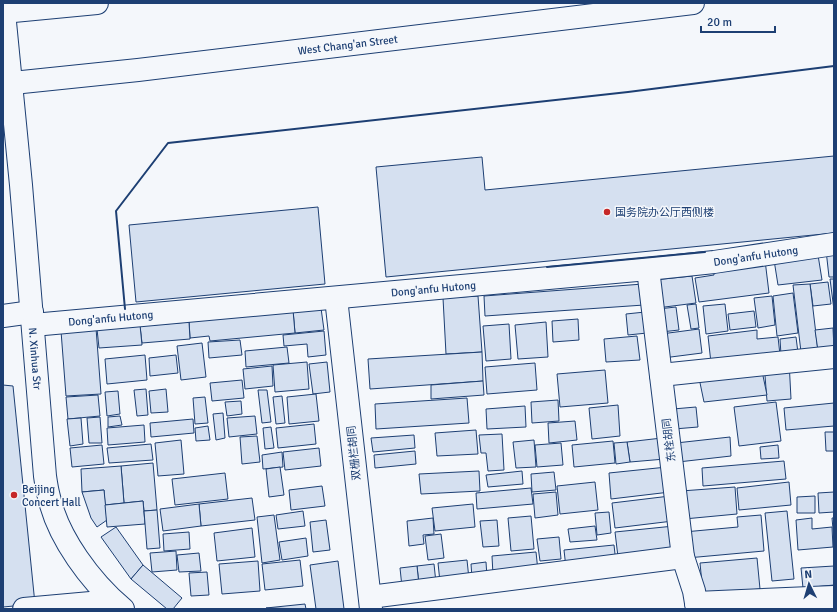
<svg xmlns="http://www.w3.org/2000/svg" width="837" height="612" viewBox="0 0 837 612" font-family="Signika,'Noto Sans SC',sans-serif">
  <rect width="100%" height="100%" fill="#f4f7fb"/>
  <g fill="#d5e0f0" stroke="#1d3f73">
    <path d="M834 156V233L386 277 376 167 482 157 485 190Z"/>
    <path d="M318 207 325 284 136 302 129 225Z"/>
    <path d="M834 249V277H829L826 250Z"/>
    <path d="M818 255 822 280 778 285 774 260Z"/>
    <path d="M765 260 769 293 699 302 695 278 714 275 713 267Z"/>
    <path d="M692 276 696 303 657 308 654 280Z"/>
    <path d="M830 279H834V310Z"/>
    <path d="M828 282 831 304 813 306 810 284Z"/>
    <path d="M643 284 644 305 485 316 484 296Z"/>
    <path d="M810 284 818 351 801 352 793 285Z"/>
    <path d="M793 293 798 333 777 336 773 296Z"/>
    <path d="M478 296 482 352 446 354 443 298Z"/>
    <path d="M772 296 775 325 758 328 754 298Z"/>
    <path d="M696 304 699 328 691 329 687 305Z"/>
    <path d="M725 304 728 331 706 334 703 306Z"/>
    <path d="M676 307 679 330 661 332 658 309Z"/>
    <path d="M321 308 324 330 295 333 293 310Z"/>
    <path d="M293 310 295 333 210 341 209 336 190 338 189 320Z"/>
    <path d="M754 311 756 327 730 330 728 314Z"/>
    <path d="M645 312 647 333 628 335 626 314Z"/>
    <path d="M578 319 579 340 553 342 552 321Z"/>
    <path d="M189 322 190 339 142 343 140 326Z"/>
    <path d="M546 322 548 357 518 359 515 325Z"/>
    <path d="M509 324 511 359 486 361 483 326Z"/>
    <path d="M140 325 142 345 99 348 97 329Z"/>
    <path d="M96 328 101 394 66 396 61 331Z"/>
    <path d="M833 328 834 349 818 351 815 330Z"/>
    <path d="M699 329 702 353 663 358 661 334Z"/>
    <path d="M757 330V339L778 337 780 355 711 363 708 336Z"/>
    <path d="M324 331 326 355 308 357 307 344 284 346 283 335Z"/>
    <path d="M637 336 640 360 606 362 604 339Z"/>
    <path d="M796 337 798 353 781 355 780 339Z"/>
    <path d="M240 340 242 355 209 358 208 342Z"/>
    <path d="M202 343 206 377 181 380 177 346Z"/>
    <path d="M287 347 289 363 246 367 245 351Z"/>
    <path d="M482 352 483 381 370 389 368 359Z"/>
    <path d="M145 355 147 380 107 384 105 359Z"/>
    <path d="M176 355 178 373 150 376 149 358Z"/>
    <path d="M789 361 791 399 767 401 764 363Z"/>
    <path d="M307 362 309 389 275 392 273 365Z"/>
    <path d="M327 362 330 392 313 394 309 364Z"/>
    <path d="M535 363 537 390 487 394 485 367Z"/>
    <path d="M272 366 273 386 245 389 243 369Z"/>
    <path d="M605 370 608 403 560 407 557 374Z"/>
    <path d="M762 371 767 395 704 402 699 378Z"/>
    <path d="M242 380 244 398 212 401 210 383Z"/>
    <path d="M483 381 484 395 431 399V385Z"/>
    <path d="M3 385 13 386 35 604 3 607Z"/>
    <path d="M146 389 148 415 137 416 134 390Z"/>
    <path d="M166 389 168 412 151 413 149 391Z"/>
    <path d="M258 390H267L271 422 262 423Z"/>
    <path d="M118 391 120 414 107 416 105 392Z"/>
    <path d="M316 394 319 421 289 424 287 397Z"/>
    <path d="M98 395 100 416 68 419 66 397Z"/>
    <path d="M282 396 285 423 276 424 273 397Z"/>
    <path d="M205 397 208 423 195 424 193 398Z"/>
    <path d="M467 398 469 423 376 429 375 404Z"/>
    <path d="M558 400 559 421 532 423 531 402Z"/>
    <path d="M241 401 242 414 227 416 225 402Z"/>
    <path d="M776 402 781 441 739 446 734 407Z"/>
    <path d="M834 403V426L786 430 784 408Z"/>
    <path d="M618 405 620 436 592 439 589 408Z"/>
    <path d="M525 406 526 427 487 429 486 409Z"/>
    <path d="M696 407 698 427 674 429 673 409Z"/>
    <path d="M223 413 225 438 216 440 213 414Z"/>
    <path d="M120 416 122 425 108 427V417Z"/>
    <path d="M255 416 257 434 229 437 227 418Z"/>
    <path d="M100 417 102 443H89L87 418Z"/>
    <path d="M81 418 83 444 70 446 67 419Z"/>
    <path d="M193 419 194 433 151 437 150 423Z"/>
    <path d="M575 421 577 440 549 443 548 423Z"/>
    <path d="M314 424 316 444 278 448 276 428Z"/>
    <path d="M144 425 145 442 108 445 107 428Z"/>
    <path d="M208 426 210 440 196 441 195 428Z"/>
    <path d="M271 427 274 448 265 449 263 428Z"/>
    <path d="M476 430 478 454 437 456 435 433Z"/>
    <path d="M825 432H834V451H826Z"/>
    <path d="M502 434 504 470 488 471 486 453H481L479 435Z"/>
    <path d="M414 435 415 448 373 452 371 438Z"/>
    <path d="M257 436 260 462 242 464 240 437Z"/>
    <path d="M730 437 731 456 678 462 676 443Z"/>
    <path d="M662 438 665 459 630 462 627 442Z"/>
    <path d="M181 440 184 474 158 476 155 443Z"/>
    <path d="M534 440 536 467 516 468 513 442Z"/>
    <path d="M613 441 615 463 574 467 572 445Z"/>
    <path d="M627 442 630 462 616 464 614 443Z"/>
    <path d="M561 443 563 465 537 467 535 445Z"/>
    <path d="M151 444 153 460 109 463 107 448Z"/>
    <path d="M102 445 104 464 72 467 70 448Z"/>
    <path d="M778 445 779 458 761 459 760 447Z"/>
    <path d="M319 448 321 466 285 470 283 452Z"/>
    <path d="M415 451 416 464 375 468 374 455Z"/>
    <path d="M282 452 283 467 263 469 262 455Z"/>
    <path d="M784 461 786 479 703 486 702 468Z"/>
    <path d="M153 463 157 510 144 511 143 501 124 503 121 466Z"/>
    <path d="M121 466 124 503 105 505 104 490 82 492 81 469Z"/>
    <path d="M280 467 284 495 269 497 266 469Z"/>
    <path d="M667 467 670 492 611 499 609 473Z"/>
    <path d="M479 471 480 491 421 494 419 474Z"/>
    <path d="M522 471 523 484 488 487 486 475Z"/>
    <path d="M554 472 556 490 532 492 531 474Z"/>
    <path d="M225 473 228 499 175 505 172 479Z"/>
    <path d="M595 482 598 510 560 514 557 486Z"/>
    <path d="M789 482 791 505 739 510 737 488Z"/>
    <path d="M322 486 325 506 291 510 289 490Z"/>
    <path d="M735 487 737 514 684 519 681 491Z"/>
    <path d="M531 488 533 504 477 509 476 493Z"/>
    <path d="M104 490 107 520 97 527 91 518 82 492Z"/>
    <path d="M556 492 558 515 535 518 533 494Z"/>
    <path d="M834 492V512L819 513 818 493Z"/>
    <path d="M670 496 673 521 615 528 612 503Z"/>
    <path d="M815 496V513H797V497Z"/>
    <path d="M252 498 255 520 201 526 199 504Z"/>
    <path d="M143 501 145 524 107 527 105 505Z"/>
    <path d="M199 504 201 526 163 531 160 509Z"/>
    <path d="M473 504 475 527 435 531 432 508Z"/>
    <path d="M157 510 160 548 147 549 144 511Z"/>
    <path d="M303 511 305 526 278 529 276 515Z"/>
    <path d="M787 511 794 579 772 581 765 513Z"/>
    <path d="M609 512 611 533 597 535 595 513Z"/>
    <path d="M274 515 280 560 262 563 257 517Z"/>
    <path d="M761 515 764 551 687 558 684 532 738 527 737 517Z"/>
    <path d="M531 516 534 549 511 551 508 518Z"/>
    <path d="M433 518 434 534 423 535 424 544 409 546 407 521Z"/>
    <path d="M812 518V529L832 527 833 547 798 550 796 520Z"/>
    <path d="M832 518H834V540Z"/>
    <path d="M326 520 330 550 313 552 310 522Z"/>
    <path d="M497 520 499 546 483 547 480 521Z"/>
    <path d="M595 526 597 540 570 542 568 529Z"/>
    <path d="M674 526 676 551 618 557 615 532Z"/>
    <path d="M116 527 143 565 131 579 101 537Z"/>
    <path d="M252 528 255 557 217 561 214 533Z"/>
    <path d="M189 532 190 549 164 551 163 534Z"/>
    <path d="M441 534 444 558 428 560 425 536Z"/>
    <path d="M559 537 561 559 540 561 537 539Z"/>
    <path d="M306 538 308 556 282 560 279 542Z"/>
    <path d="M614 545 616 563 566 568 564 550Z"/>
    <path d="M176 551 177 570 152 572 150 553Z"/>
    <path d="M536 552 538 571 493 575 492 556Z"/>
    <path d="M199 553 201 571 179 572 177 555Z"/>
    <path d="M757 558 760 589 703 594 700 563Z"/>
    <path d="M300 560 303 586 265 590 262 564Z"/>
    <path d="M467 560 469 579 440 582 438 563Z"/>
    <path d="M258 561 260 591 222 594 219 564Z"/>
    <path d="M338 561 344 609H316L310 565Z"/>
    <path d="M486 562 487 577 472 578 471 564Z"/>
    <path d="M434 564 436 583 419 585 417 566Z"/>
    <path d="M143 565 182 598 173 609H167L131 579Z"/>
    <path d="M417 566 419 585 402 587 400 568Z"/>
    <path d="M834 566V585L803 588 801 568Z"/>
    <path d="M207 572 209 595 191 596 189 573Z"/>
    <path d="M305 604 306 609 266 608Z"/>
  </g>
  <g fill="none" stroke-linecap="round" stroke-linejoin="round">
    <g stroke="#1d3f73" stroke-width="24">
      <g id="minor">
        <path id="s1" d="M4 12 21 185 45 476C46 483 47 490 49 497 58 538 91 582 123 609"/>
        <path d="M648 269 683 557 694 591 697 609"/>
        <path d="M336 298 371 609"/>
        <path d="M3 316 32 312"/>
        <path id="s2" d="M33 325 648 269 714 262 834 244"/>
        <path d="M661 375 834 357"/>
        <path d="M370 597 683 557"/>
        <path d="M696 603 834 597"/>
        <path d="M24 609 113 601"/>
      </g>
    </g>
    <g stroke="#1d3f73" stroke-width="24">
      <g id="highway">
        <path d="M3 12 97 3"/>
        <path id="s3" d="M3 84 138 70 693 3"/>
      </g>
    </g>
    <use href="#minor" stroke="#f4f7fb" stroke-width="22"/>
    <use href="#highway" stroke="#f4f7fb" stroke-width="22"/>
    <g stroke="#1d3f73" stroke-width="2">
      <path d="M547 267 705 252"/>
      <path d="M125 309 116 211 168 143 628 92 834 66"/>
    </g>
  </g>
  <g fill="#c62828" stroke="#f4f7fb" stroke-width="1.5">
    <circle cx="607" cy="212" r="4"/>
    <circle cx="14" cy="495" r="4"/>
  </g>
  <g text-anchor="middle" dominant-baseline="central" stroke-width="3" stroke-linejoin="round" paint-order="stroke">
    <g font-size="11" fill="#1d3f73" stroke="#f4f7fb">
      <text stroke="none"><textPath href="#s3" startOffset="347">West Chang'an Street</textPath></text>
      <text stroke="none"><textPath href="#s2" startOffset="726">Dong'anfu Hutong</textPath></text>
      <text stroke="none"><textPath href="#s2" startOffset="402">Dong'anfu Hutong</textPath></text>
      <text stroke="none"><textPath href="#s2" startOffset="78">Dong'anfu Hutong</textPath></text>
      <text stroke="none"><textPath href="#s1" startOffset="348">N. Xinhua Str</textPath></text>
      <text transform="translate(669 440) rotate(-97)">东栓胡同</text>
      <text transform="translate(354 453) rotate(-96)">双栅栏胡同</text>
    </g>
    <g font-size="11" fill="#1d3f73" stroke="#f4f7fb" text-anchor="start">
      <text x="615" y="212">国务院办公厅西侧楼</text>
      <text x="22" y="489">Beijing<tspan x="22" dy="13">Concert Hall</tspan></text>
    </g>
  </g>
  <rect width="837" height="612" fill="none" stroke="#1d3f73" stroke-width="8"/>
  <g transform="translate(809 584) rotate(355)" stroke="#f4f7fb" stroke-width="3" paint-order="stroke">
  <path d="M0-3L7 15L0 10L-7 15Z" fill="#1d3f73"/>
  <text y="-6" font-size="11" font-weight="bold" text-anchor="middle" fill="#1d3f73">N</text>
  </g>
  <path d="M701 26v6h74v-6" fill="none" stroke="#1d3f73" stroke-width="2"/>
  <text x="707" y="26" font-size="12" fill="#1d3f73" stroke="#f4f7fb" stroke-width="3" paint-order="stroke">20 m</text>
</svg>
